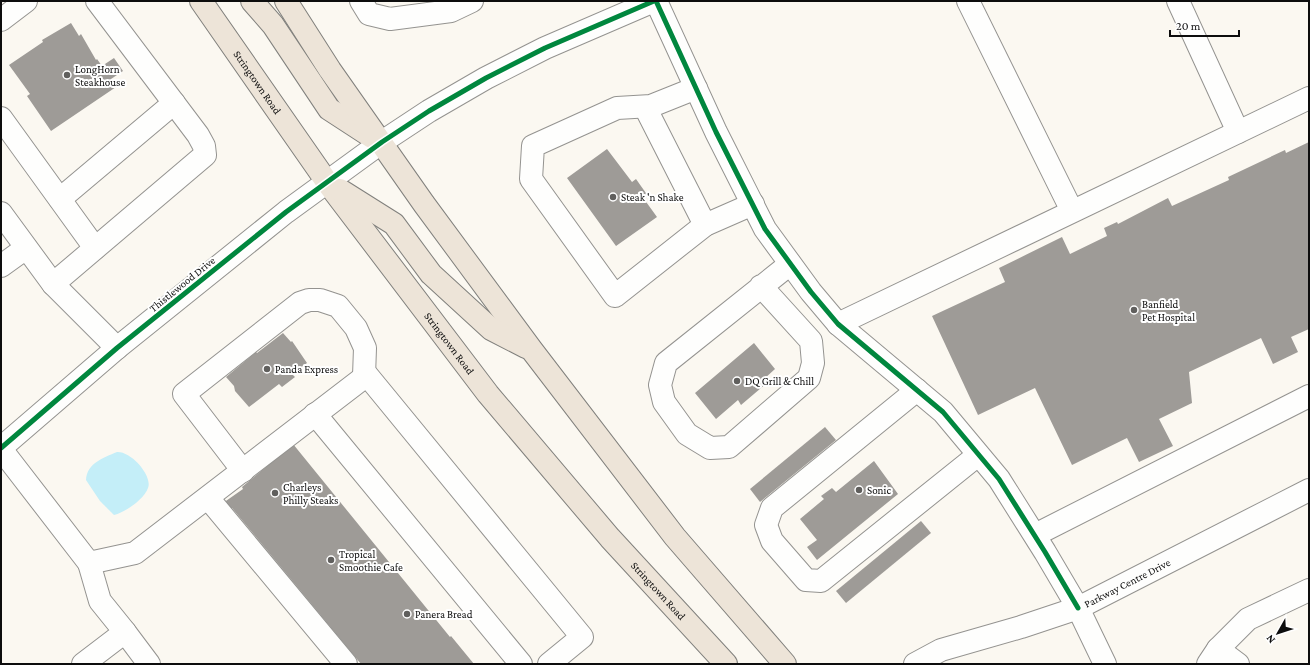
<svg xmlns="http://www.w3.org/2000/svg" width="1310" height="665" viewBox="0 0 1310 665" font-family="'Crimson Pro',serif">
  <rect width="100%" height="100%" fill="#fbf8f1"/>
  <path fill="#c4eef8" d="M117 452C131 451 153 476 148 488 144 499 126 512 114 515L100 501 86 480C87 463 103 458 117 452Z"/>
  <g fill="#9e9b97">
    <path d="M71 23 79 36 81 34 96 60 97 59 102 66 114 58 123 71 111 79 116 87 51 131 27 96 30 94 9 65 43 42 42 40Z"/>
    <path d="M1309 142V329L1291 337 1298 352 1273 364 1261 338 1189 372 1192 403 1159 419 1173 446 1139 462 1127 438 1072 465 1035 388 978 415 932 316 1005 282 999 268 1062 237 1070 254 1107 236 1104 228 1117 222 1118 224 1168 198 1172 206 1229 180 1228 177 1285 150 1286 153Z"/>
    <path d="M607 149 632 182 636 179 648 196 644 199 657 217 616 246 567 178Z"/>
    <path d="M283 333 291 342 292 341 307 363 292 374 295 377 282 387 279 384 249 407 235 391 234 386 226 377 256 352 257 353Z"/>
    <path d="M754 343 775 369 764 379 767 383 741 405 738 400 716 419 695 393Z"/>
    <path d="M825 427 836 440 760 502 750 489Z"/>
    <path d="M293 444 450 637 451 636 474 664H361L232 508 229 510 223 503 243 489 242 487Z"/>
    <path d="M874 461 898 494 817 560 807 547 817 540 800 519 824 499 821 496 832 488 836 492Z"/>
    <path d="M921 521 931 533 846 603 836 591Z"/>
  </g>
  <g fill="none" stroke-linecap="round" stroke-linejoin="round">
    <g stroke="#949390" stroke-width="24">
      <g id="minor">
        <path d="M361 1 369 14 390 19 451 11 472 1"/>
        <path d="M656 1 716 132 765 229 811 292 838 324 943 412 999 479 1045 552 1078 608 1105 664"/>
        <path d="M968 1 1072 211"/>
        <path d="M1178 1 1238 132"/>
        <path d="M1 20 26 1"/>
        <path d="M696 88 651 106 617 108 533 146 531 179 615 296 705 225 753 204"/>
        <path d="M645 107 705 225"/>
        <path d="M1 118 95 248"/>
        <path d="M60 199 174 103"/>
        <path d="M1 213 53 284 117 348"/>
        <path d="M1 266 26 248"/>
        <path d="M53 284 205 155 204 146 198 135 97 1"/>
        <path d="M761 286 811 341 813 363 809 378 729 447 710 448 687 434 664 402 660 385 666 363 790 264"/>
        <path d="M838 324 1309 98"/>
        <path d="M917 390 772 508 766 525 772 541 806 580 821 581 978 455"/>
        <path d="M315 414 521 664"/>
        <path d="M1 448 117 348 286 212 382 142 429 111 486 78 545 48 654 1"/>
        <path d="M1 449 89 563 135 553 367 375 582 637 549 664"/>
        <path d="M243 471 184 394 300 303 309 300H320L338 306 356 328 365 348 364 376"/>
        <path d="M208 498 346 664"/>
        <path d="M1035 535 1309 396"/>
        <path d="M125 632 149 664"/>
        <path d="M1218 649 1248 619 1309 590"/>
        <path d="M83 664 125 632 100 601 89 563"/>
        <path id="s1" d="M915 664 941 650 1021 627 1078 608 1309 490"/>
        <path d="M1208 664 1218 649 1238 664"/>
      </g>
    </g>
    <g stroke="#81807d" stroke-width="24">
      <g id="major">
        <path id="s2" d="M201 1 327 182 488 394 610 538 726 664"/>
        <path d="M252 1 273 25 329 109 372 137"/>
        <path d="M286 1 330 70 424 204 531 349 675 537 785 664"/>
        <path d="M340 190 394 224 431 274 491 329 526 347"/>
      </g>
    </g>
    <use href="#minor" stroke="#fefefd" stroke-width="22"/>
    <use href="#major" stroke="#ede4d8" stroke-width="22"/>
    <g stroke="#fff" stroke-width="8">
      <g id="cycleway">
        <path d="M656 1 716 132 765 229 811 292 838 324 943 412 999 479 1045 552 1078 608"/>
        <path d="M1 448 117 348 286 212 382 142 429 111 486 78 545 48 654 1"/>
      </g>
    </g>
    <use href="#cycleway" stroke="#00873e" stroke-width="5"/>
  </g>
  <g fill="#605f5d" stroke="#fff" stroke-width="1.5">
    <circle cx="67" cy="75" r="4"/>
    <circle cx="613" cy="197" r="4"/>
    <circle cx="1134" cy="310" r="4"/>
    <circle cx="267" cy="369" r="4"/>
    <circle cx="737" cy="381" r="4"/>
    <circle cx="859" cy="490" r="4"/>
    <circle cx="275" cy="493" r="4"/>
    <circle cx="331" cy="560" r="4"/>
    <circle cx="407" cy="614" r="4"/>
  </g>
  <g text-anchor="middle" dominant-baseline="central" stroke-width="4" stroke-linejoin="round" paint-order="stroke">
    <g font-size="11" fill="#0d0d0d" stroke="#fff" text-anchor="start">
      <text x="75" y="69">LongHorn<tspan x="75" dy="13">Steakhouse</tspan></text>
      <text x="621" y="197">Steak 'n Shake</text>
      <text x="1142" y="304">Banfield<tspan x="1142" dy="13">Pet Hospital</tspan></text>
      <text x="275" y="369">Panda Express</text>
      <text x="745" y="381">DQ Grill &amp; Chill</text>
      <text x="283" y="487">Charleys<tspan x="283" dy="13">Philly Steaks</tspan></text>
      <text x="867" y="490">Sonic</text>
      <text x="339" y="554">Tropical<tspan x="339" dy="13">Smoothie Cafe</tspan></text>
      <text x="415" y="614">Panera Bread</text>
    </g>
    <g font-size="11" fill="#0d0d0d" stroke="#fff">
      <text stroke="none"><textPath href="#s2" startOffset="99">Stringtown Road</textPath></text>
      <text transform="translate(182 284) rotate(-39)">Thistlewood Drive</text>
      <text stroke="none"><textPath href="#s2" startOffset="423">Stringtown Road</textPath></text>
      <text stroke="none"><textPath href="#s1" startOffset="228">Parkway Centre Drive</textPath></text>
      <text stroke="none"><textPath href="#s2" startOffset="747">Stringtown Road</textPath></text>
    </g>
  </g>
  <rect width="1310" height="665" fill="none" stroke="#0d0d0d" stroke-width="4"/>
  <g transform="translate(1278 633) rotate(231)" stroke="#ffffff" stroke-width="3" paint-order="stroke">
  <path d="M0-3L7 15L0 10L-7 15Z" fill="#0d0d0d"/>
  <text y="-6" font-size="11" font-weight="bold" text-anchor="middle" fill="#0d0d0d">N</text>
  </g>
  <path d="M1170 30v6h69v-6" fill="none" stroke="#0d0d0d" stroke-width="2"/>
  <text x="1176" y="30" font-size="12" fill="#0d0d0d" stroke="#ffffff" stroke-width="3" paint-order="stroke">20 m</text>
</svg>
